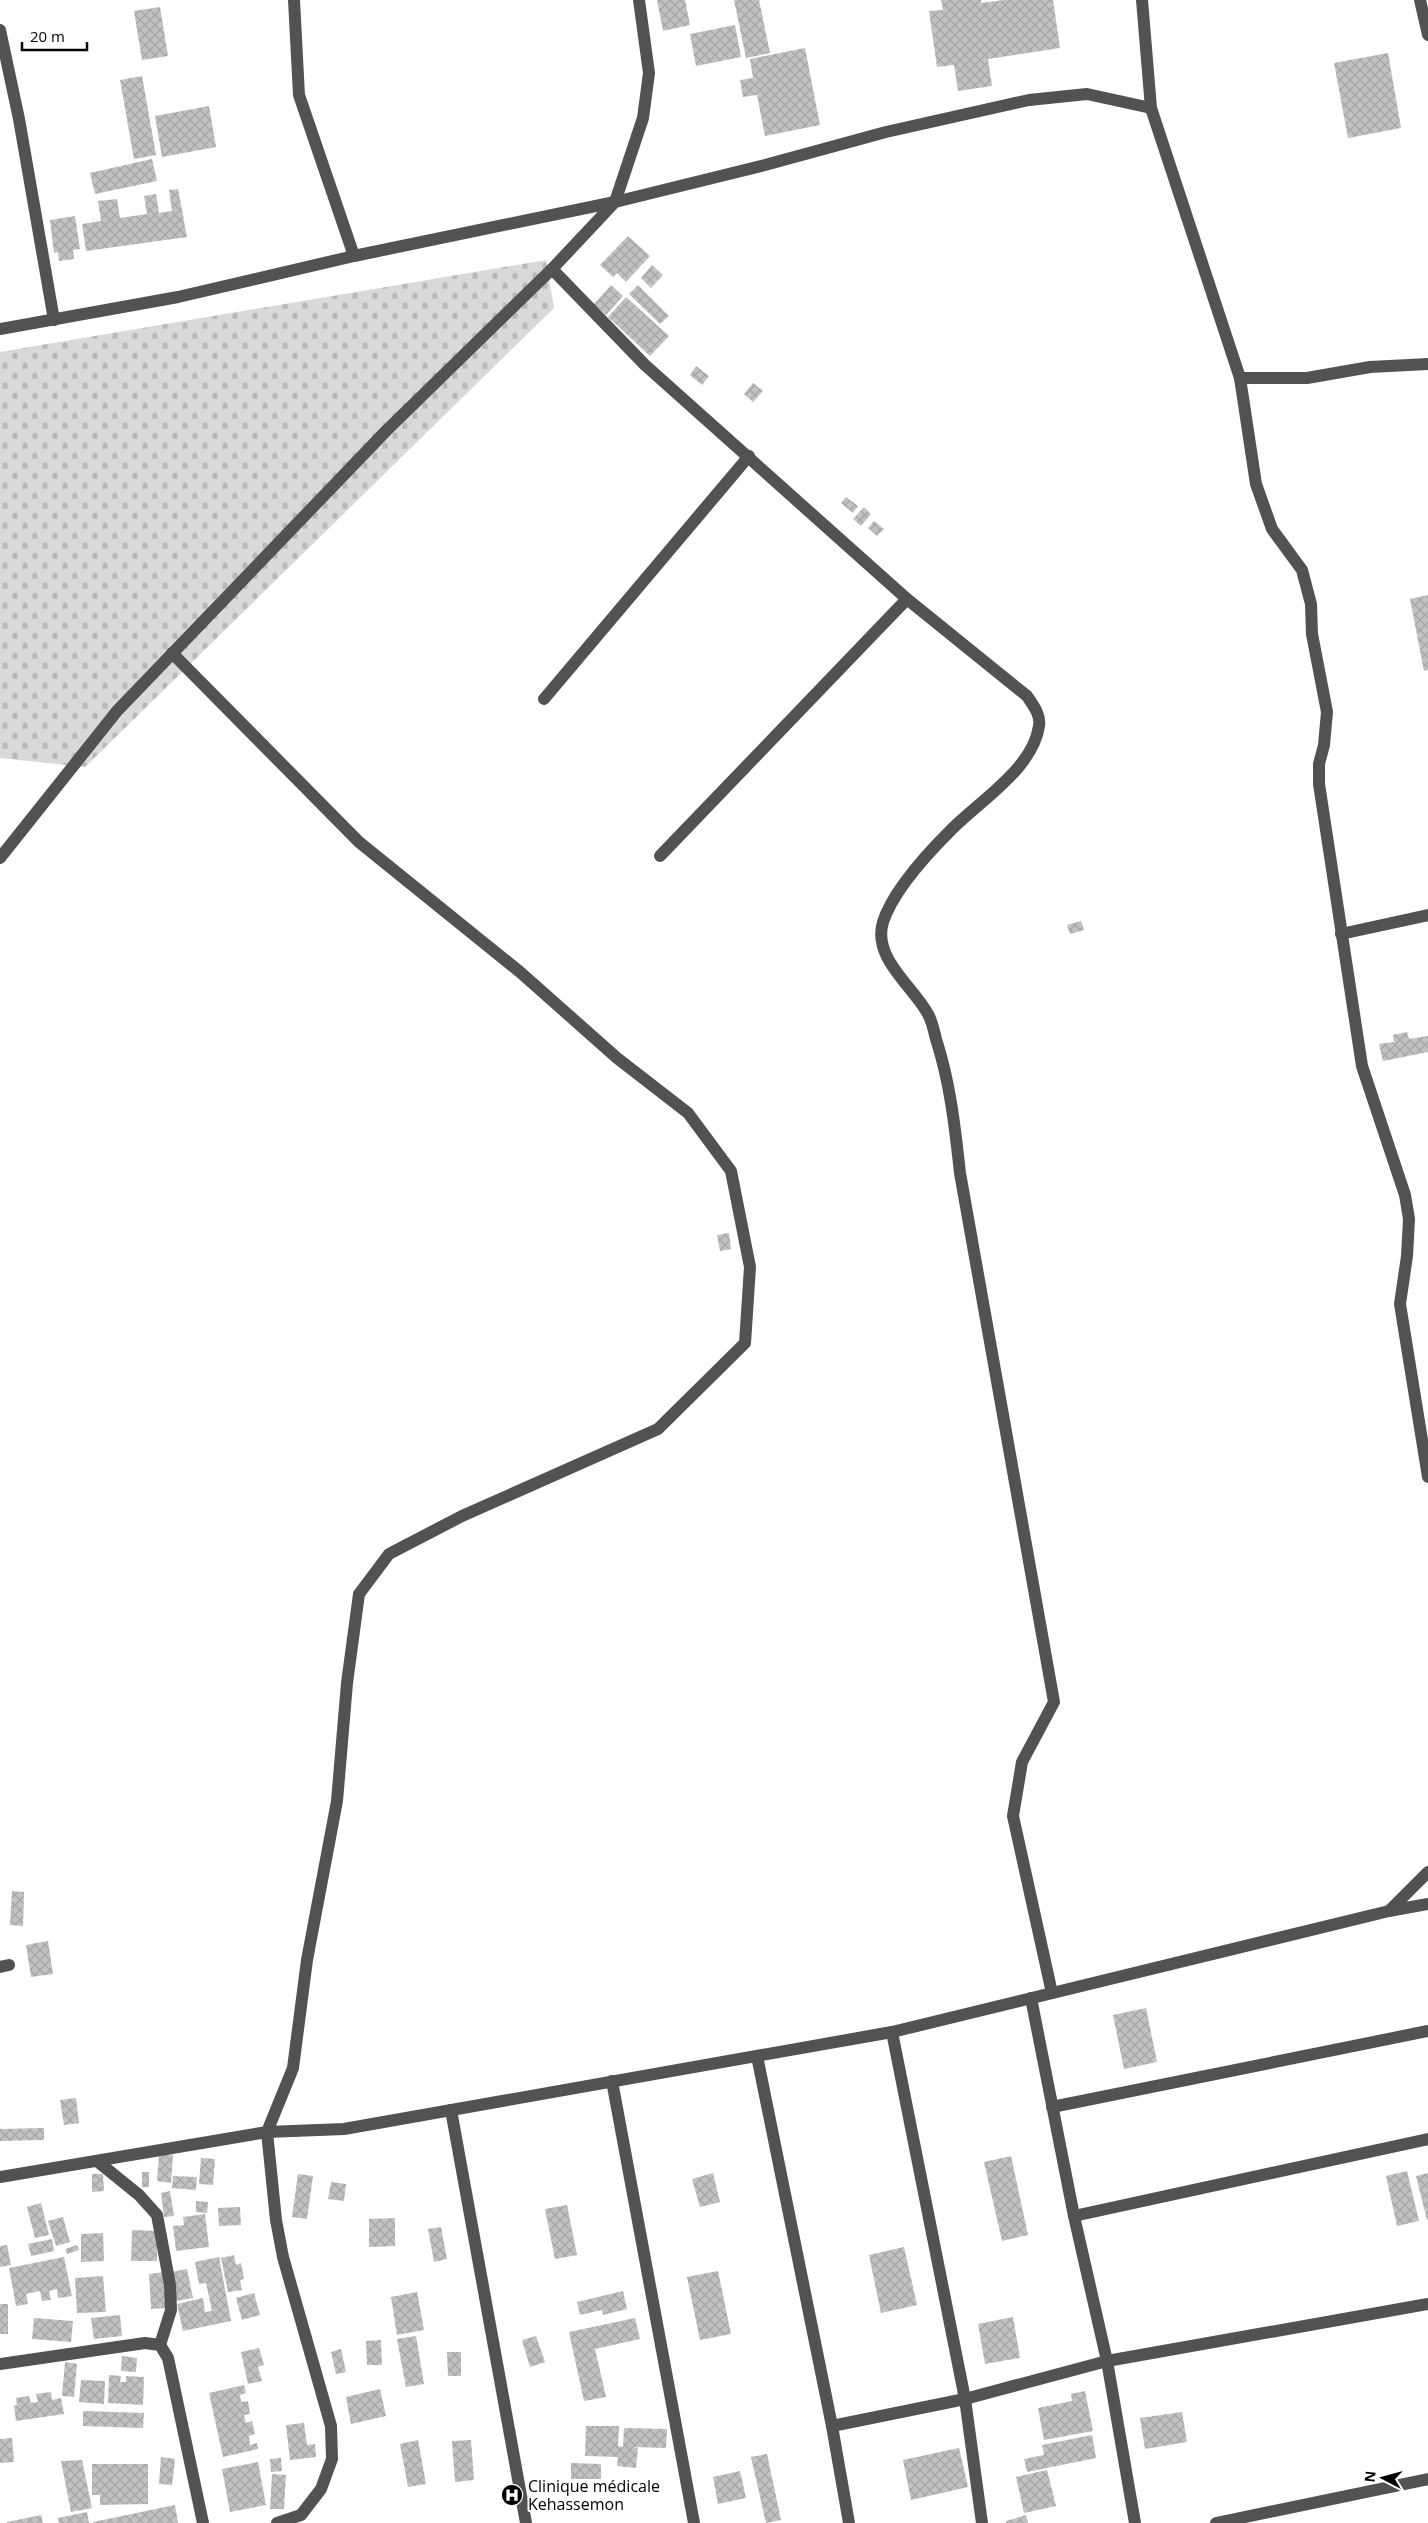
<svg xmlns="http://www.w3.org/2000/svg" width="1428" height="2523" viewBox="0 0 1428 2523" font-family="'Open Sans',sans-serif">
  <defs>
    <pattern id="cemetery-stones" width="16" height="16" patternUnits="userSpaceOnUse" patternTransform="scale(1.25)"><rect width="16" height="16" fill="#d9d9d9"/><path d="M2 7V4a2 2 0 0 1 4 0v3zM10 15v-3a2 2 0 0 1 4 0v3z" fill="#b8b8b8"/></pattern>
    <pattern id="building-cross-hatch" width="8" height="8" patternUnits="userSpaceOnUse" patternTransform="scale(1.25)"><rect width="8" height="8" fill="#c2c2c2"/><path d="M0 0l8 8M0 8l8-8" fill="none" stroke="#a5a5a5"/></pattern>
  </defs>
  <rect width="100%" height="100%" fill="#fff"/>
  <path fill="url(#cemetery-stones)" d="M546 260 554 308 85 767 0 758V352Z"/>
  <g fill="url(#building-cross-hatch)">
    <path d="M657 0H685L690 25 663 31Z"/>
    <path d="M734 0H759L770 53 746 58Z"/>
    <path d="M941 0H981V3L1004 0H1053L1060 48 988 59 992 86 958 91 954 65 937 67 929 11 943 10Z"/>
    <path d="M160 7 168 56 142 60 134 11Z"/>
    <path d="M735 25 741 57 696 66 690 34Z"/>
    <path d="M805 48 820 125 765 136 757 95 743 97 740 80 753 78 750 59Z"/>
    <path d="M1388 53 1401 128 1348 138 1334 63Z"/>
    <path d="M142 76 156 155 134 159 120 80Z"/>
    <path d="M209 106 216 147 162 157 155 116Z"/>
    <path d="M152 159 157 181 95 194 90 173Z"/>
    <path d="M178 189 187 237 86 251 82 224 101 221 98 201 117 199 120 218 147 214 144 196 156 194 159 213 172 211 169 190Z"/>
    <path d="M75 216 80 249 73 250 74 259 59 261 58 252 54 253 50 220Z"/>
    <path d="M628 236 650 256 626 282 617 273 613 277 600 265Z"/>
    <path d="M652 265 663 275 651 288 641 278Z"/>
    <path d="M611 285 623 296 606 315 594 304Z"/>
    <path d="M638 285 669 316 660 324 629 294Z"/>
    <path d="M626 297 669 336 650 356 608 317Z"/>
    <path d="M696 366 709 376 702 385 690 375Z"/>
    <path d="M753 383 763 391 753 402 744 394Z"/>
    <path d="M846 497 858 506 853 513 841 503Z"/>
    <path d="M864 507 871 514 861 526 853 519Z"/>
    <path d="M874 521 884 529 877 536 868 528Z"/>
    <path d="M1428 595V670L1424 671 1410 599Z"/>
    <path d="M1081 921 1084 930 1070 934 1067 925Z"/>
    <path d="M1407 1032 1409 1039 1428 1036V1052L1383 1061 1379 1044 1394 1042 1393 1035Z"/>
    <path d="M729 1233 731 1249 720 1251 717 1235Z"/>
    <path d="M12 1891 24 1892 23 1926 10 1925Z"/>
    <path d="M48 1941 53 1974 31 1977 26 1945Z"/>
    <path d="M1146 2008 1157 2062 1124 2069 1113 2015Z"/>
    <path d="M76 2098 79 2123 64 2125 60 2100Z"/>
    <path d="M44 2128V2140L0 2141V2129Z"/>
    <path d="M159 2154 173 2155 171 2183 157 2181Z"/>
    <path d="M1011 2156 1028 2235 1002 2241 984 2162Z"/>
    <path d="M201 2158 215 2159 213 2185 199 2184Z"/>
    <path d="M1407 2171 1419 2221 1397 2226 1386 2176Z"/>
    <rect x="142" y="2172" width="7" height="15"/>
    <path d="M713 2173 720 2202 700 2207 692 2179Z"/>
    <path d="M1428 2173V2220H1427L1416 2176Z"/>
    <path d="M92 2174H103L104 2191 92 2192Z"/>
    <path d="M298 2174 313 2176 307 2219 292 2217Z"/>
    <path d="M173 2176 197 2177 196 2190 172 2188Z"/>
    <path d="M331 2182 346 2184 344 2201 328 2199Z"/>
    <path d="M170 2191 174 2216 164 2217 161 2193Z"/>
    <path d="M196 2201 208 2202 207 2213 196 2212Z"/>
    <path d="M41 2203 49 2235 35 2238 27 2207Z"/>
    <path d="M567 2205 577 2255 555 2259 545 2209Z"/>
    <path d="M240 2207 241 2225 219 2226 218 2208Z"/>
    <path d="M205 2214 209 2247 176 2251 173 2226 184 2225 183 2217Z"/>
    <path d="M63 2217 70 2242 56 2246 48 2221Z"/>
    <path d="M395 2218V2246L369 2247V2219Z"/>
    <path d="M441 2227 447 2259 434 2262 428 2229Z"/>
    <path d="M132 2230 157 2231V2261H131Z"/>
    <path d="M103 2233 104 2261 81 2262V2234Z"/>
    <path d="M52 2239 54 2251 31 2256 28 2244Z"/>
    <path d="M7 2245 11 2265 0 2267V2246Z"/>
    <path d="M77 2245 79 2250 67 2254 65 2249Z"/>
    <path d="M904 2247 917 2305 881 2313 869 2255Z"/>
    <path d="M234 2255 236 2265 241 2263 244 2279 240 2280 242 2290 228 2292 221 2258Z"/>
    <path d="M64 2257 72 2296 58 2298 57 2289 49 2291 51 2300 42 2301 40 2291 26 2294 28 2304 16 2306 9 2268Z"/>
    <path d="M219 2257 231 2321 183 2331 177 2304 203 2298 205 2312 212 2311 206 2283 199 2284 195 2262Z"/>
    <path d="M187 2269 193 2298 176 2301 171 2272Z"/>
    <path d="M718 2271 731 2334 700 2340 687 2277Z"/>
    <path d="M164 2272 167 2308 151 2309 149 2274Z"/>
    <path d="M103 2276 106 2312 77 2313 75 2278Z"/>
    <path d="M623 2291 627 2309 603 2315 602 2310 580 2315 577 2302Z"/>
    <path d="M417 2292 424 2330 397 2335 391 2297Z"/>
    <path d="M254 2293 260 2315 242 2320 236 2298Z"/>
    <rect x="0" y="2304" width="8" height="30"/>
    <path d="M120 2315 122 2336 94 2339 91 2318Z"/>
    <path d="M1013 2317 1020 2358 985 2364 978 2324Z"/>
    <path d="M34 2318 73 2321 71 2342 32 2339Z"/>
    <path d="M635 2318 640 2339 595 2349 606 2397 584 2401 569 2332Z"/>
    <path d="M416 2336 424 2384 406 2387 397 2339Z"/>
    <path d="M536 2336 545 2362 530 2367 522 2340Z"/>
    <path d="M381 2340 382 2365H367L366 2341Z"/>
    <path d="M259 2348 264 2365 258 2367 262 2381 248 2384 241 2352Z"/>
    <path d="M341 2349 346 2372 336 2374 331 2352Z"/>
    <path d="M447 2352H461V2376H448Z"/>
    <path d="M122 2356 137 2358 136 2372 121 2371Z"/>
    <path d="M65 2362 77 2364 74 2397 62 2396Z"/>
    <path d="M109 2375 121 2376 120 2382H126V2376L144 2377 143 2405 108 2403Z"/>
    <path d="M81 2380 105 2381 104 2404 79 2402Z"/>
    <path d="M244 2385 246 2393 240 2395 241 2402 248 2401 250 2414 244 2415 246 2423 252 2421 255 2434 249 2436 250 2445 257 2443 258 2449 223 2457 209 2393Z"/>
    <path d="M380 2389 386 2416 351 2424 346 2397Z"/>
    <path d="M1085 2391 1093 2431 1044 2440 1038 2408 1072 2401 1071 2394Z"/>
    <path d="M51 2392 52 2400 61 2398 64 2414 16 2421 14 2406 17 2405 16 2398 29 2396 31 2403 38 2402 36 2394Z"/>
    <path d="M83 2411 144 2413 143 2428 83 2426Z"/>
    <path d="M1182 2412 1187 2442 1145 2449 1140 2418Z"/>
    <path d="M304 2423 307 2445 315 2444 316 2457 290 2460 286 2425Z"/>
    <path d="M586 2426H619L618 2446 623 2447 624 2428 667 2429 666 2448 633 2447 638 2448 636 2468 617 2466 618 2457 585 2456Z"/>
    <path d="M1092 2435 1096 2458 1027 2472 1024 2459 1044 2455 1042 2445Z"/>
    <path d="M12 2438 14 2462 0 2463V2439Z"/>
    <path d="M418 2440 426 2484 408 2487 400 2444Z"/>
    <path d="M471 2440 474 2480 455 2482 452 2441Z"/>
    <path d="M959 2448 968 2487 911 2500 903 2460Z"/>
    <path d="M767 2454 781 2520 766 2523 751 2457Z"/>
    <path d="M161 2457 175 2459 172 2485 159 2484Z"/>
    <path d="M281 2458 282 2471 271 2472 270 2459Z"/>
    <path d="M82 2460 92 2508 71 2512 61 2461Z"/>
    <path d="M258 2462 266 2505 230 2512 222 2469Z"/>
    <path d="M571 2463 601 2464V2479H571Z"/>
    <path d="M92 2464H148V2504L100 2505V2495H92Z"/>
    <path d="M1047 2470 1056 2506 1024 2513 1016 2477Z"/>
    <path d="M740 2471 746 2498 718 2504 713 2477Z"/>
    <path d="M272 2474 286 2475 284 2509H270Z"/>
    <path d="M175 2505 178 2523H93V2522Z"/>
    <path d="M87 2512 89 2523H59L58 2518Z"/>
    <path d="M41 2515 43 2523H7V2522Z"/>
    <path d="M1026 2515 1028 2523H1006V2521Z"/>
  </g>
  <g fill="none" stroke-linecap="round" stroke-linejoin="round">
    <g stroke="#525252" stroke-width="12">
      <path d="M294 0 299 95 354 256"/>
      <path d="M1142 0 1151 108 1240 378H1307L1370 367 1428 364"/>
      <path d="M1420 0 1428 35"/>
      <path d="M0 30 19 119 54 320"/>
      <path d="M552 269 645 365 907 599 1027 696C1033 705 1041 715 1039 726 1033 769 978 802 950 831 927 854 893 891 883 922 872 958 913 986 928 1014 932 1021 934 1031 936 1039 950 1082 955 1127 960 1173L1054 1702 1022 1762 1013 1816 1052 1993"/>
      <path d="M0 329 178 297 354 256 615 202 765 165 886 132 1029 100 1087 94 1151 108"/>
      <path d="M1240 378 1256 484 1272 529 1302 570 1311 604 1312 634 1327 712 1324 745 1319 764V784L1362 1066 1405 1195 1409 1219 1407 1256 1400 1304 1428 1477"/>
      <path d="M172 653 359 842 520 972 617 1058 688 1113 731 1171 750 1267 745 1343 658 1429 462 1516 389 1554 359 1594 347 1683 337 1801 307 1960 293 2068 267 2132 276 2220 283 2257 331 2426 332 2459 321 2489 301 2515 277 2523"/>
      <path d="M544 699 749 456"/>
      <path d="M660 856 907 599"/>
      <path d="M0 858 117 711 386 431 552 269 615 202 643 118 649 73 639 0"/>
      <path d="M1341 934 1428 915"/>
      <path d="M1389 1911 1428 1872"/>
      <path d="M0 1967 9 1965"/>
      <path d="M1031 1998 1074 2216 1107 2361 1135 2523"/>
      <path d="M892 2032 965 2399 982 2523"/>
      <path d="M757 2056 832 2426 849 2523"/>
      <path d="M612 2081 694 2523"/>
      <path d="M1052 2107 1428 2031"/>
      <path d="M451 2110 526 2523"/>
      <path d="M97 2161 139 2195 157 2215 170 2285 171 2310 160 2345"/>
      <path d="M0 2177 267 2132 344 2129 892 2032 1389 1911 1428 1904"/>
      <path d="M1074 2216 1428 2139"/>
      <path d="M0 2364 145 2343 160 2345 168 2358 203 2523"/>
      <path d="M832 2426 965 2399 1107 2361 1428 2304"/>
      <path d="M1216 2523 1428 2479"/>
    </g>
  </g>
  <defs>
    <g id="hospital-disc" transform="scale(1.125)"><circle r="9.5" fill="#000" stroke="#fff"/><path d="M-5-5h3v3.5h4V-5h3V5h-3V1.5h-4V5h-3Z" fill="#fff"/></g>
  </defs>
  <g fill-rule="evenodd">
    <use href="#hospital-disc" x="512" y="2495"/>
  </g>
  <g text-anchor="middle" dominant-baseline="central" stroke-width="4" stroke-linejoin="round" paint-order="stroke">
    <g font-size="16" fill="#000" stroke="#fff" text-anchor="start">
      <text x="528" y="2486">Clinique médicale<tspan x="528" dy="18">Kehassemon</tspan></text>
    </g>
  </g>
  <g transform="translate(1383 2478) rotate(276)" stroke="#ffffff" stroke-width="4" paint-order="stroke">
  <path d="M0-4L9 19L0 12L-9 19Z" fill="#000000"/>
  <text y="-8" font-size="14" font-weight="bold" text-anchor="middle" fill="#000000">N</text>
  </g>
  <path d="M22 42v8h65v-8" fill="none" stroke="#000000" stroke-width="2.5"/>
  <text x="30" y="42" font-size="15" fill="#000000" stroke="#ffffff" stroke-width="4" paint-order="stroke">20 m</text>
</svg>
